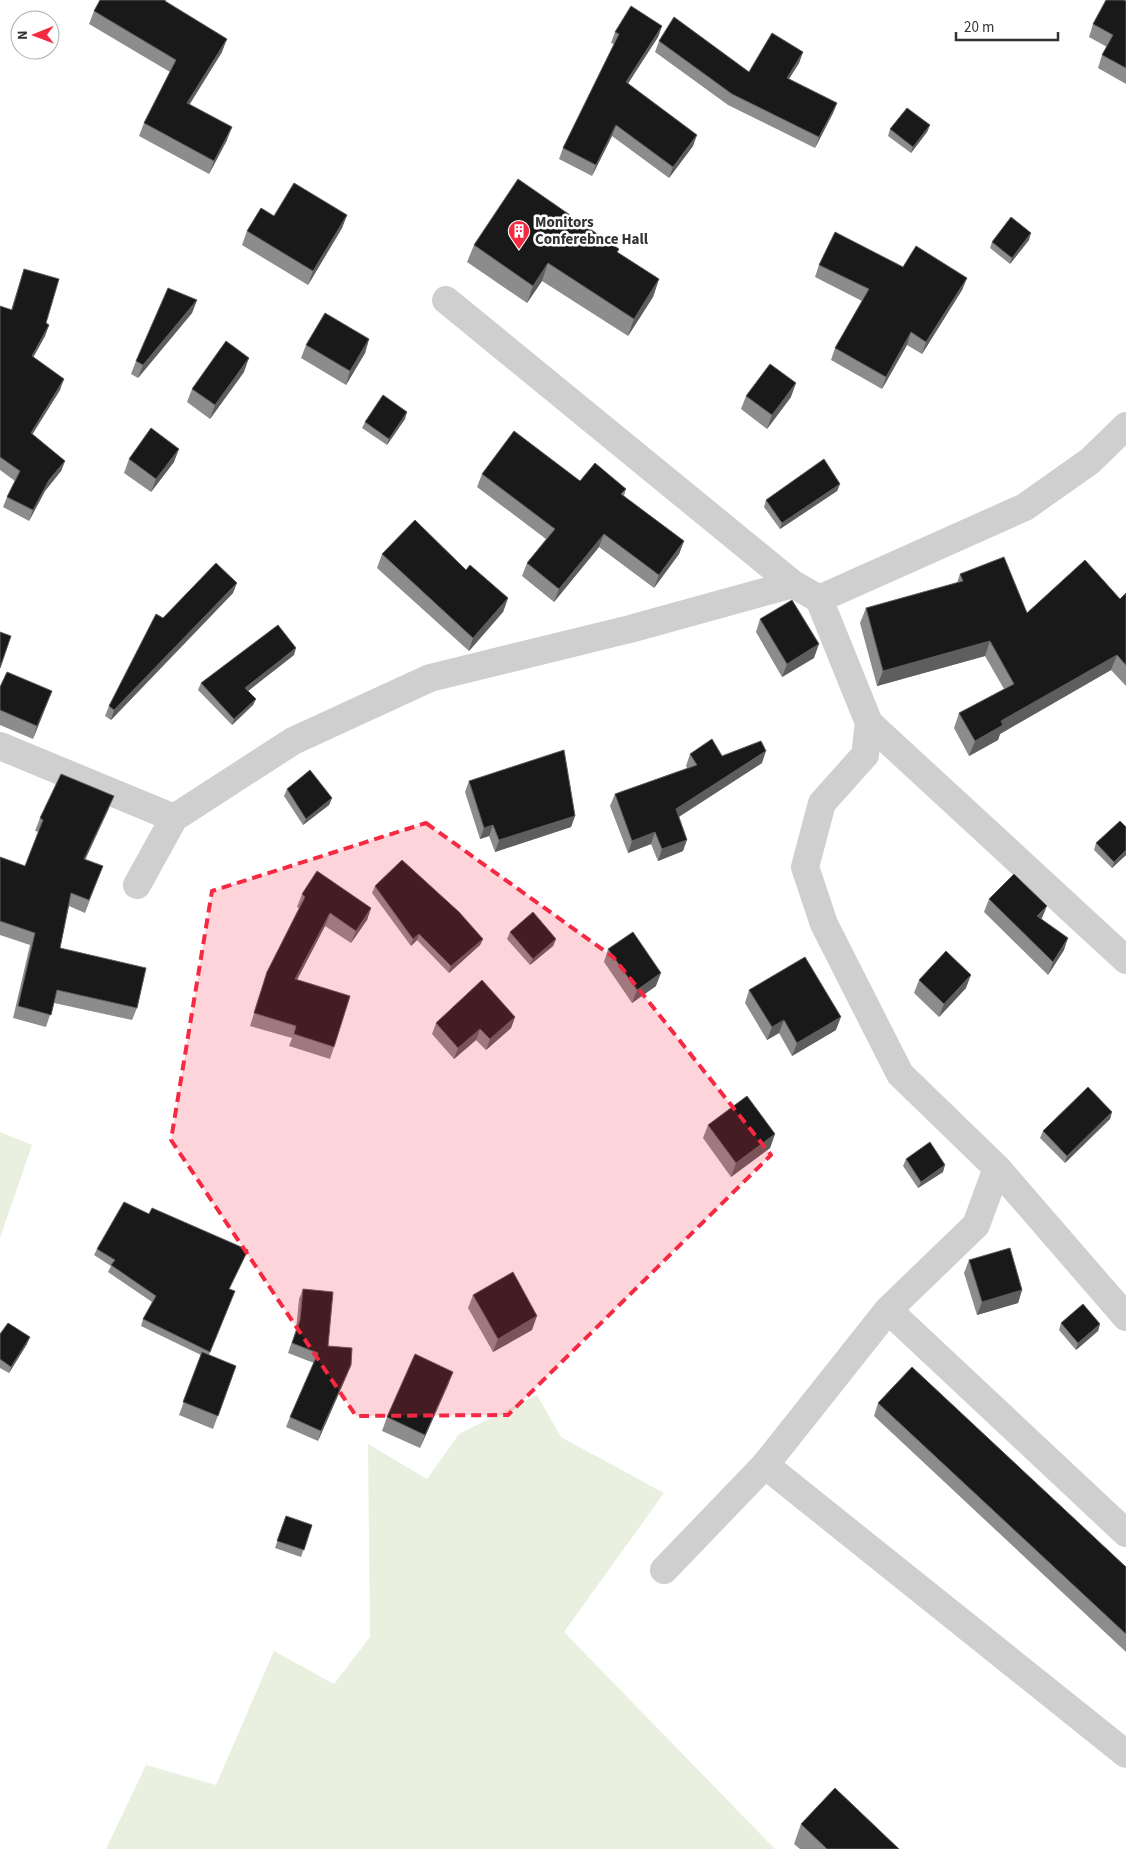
<svg xmlns="http://www.w3.org/2000/svg" width="1126" height="1849" viewBox="0 0 1126 1849" font-family="'Source Sans 3',sans-serif">
  <rect width="100%" height="100%" fill="#fff"/>
  <g fill="#e9f0e0">
    <path d="M0 1132 32 1145 0 1238Z"/>
    <path d="M537 1395 561 1437 664 1493 564 1632 775 1849H106L146 1765 216 1785 274 1651 334 1684 370 1637 368 1444 427 1479 459 1434Z"/>
  </g>
  <g fill="none" stroke-linecap="round" stroke-linejoin="round">
    <g stroke="#cfcfcf" stroke-width="28">
      <path d="M446 300 793 584"/>
      <path d="M819 599 869 723 1126 960"/>
      <path d="M0 746 174 818"/>
      <path d="M137 885 174 818 293 741 430 678 630 629 793 584 819 599 1025 507 1090 461 1126 426"/>
      <path d="M997 1168 1126 1317"/>
      <path d="M888 1310 1126 1533"/>
      <path d="M765 1465 1126 1754"/>
      <path d="M664 1570 765 1465 888 1310 976 1225 997 1168 900 1074 824 924 805 867 822 803 865 755 869 723"/>
    </g>
  </g>
  <g fill="#8c8c8c">
    <path d="M166 0 165 1 222 52 190 104 227 140 209 174 139 136 144 123 170 72 89 24 94 11Z"/>
    <path d="M1126 1V84L1098 68 1102 55 1107 47 1089 37 1093 24Z"/>
    <path d="M662 26 658 37 628 83 693 146 669 178 612 136 592 176 559 159 563 148 614 44 611 43 615 32Z"/>
    <path d="M659 41 749 72 803 52 799 63 789 79 837 103 833 113 815 148 728 105 655 52Z"/>
    <path d="M930 125 927 132 911 153 888 136 890 129Z"/>
    <path d="M347 215 342 228 308 285 242 245 247 231Z"/>
    <path d="M1029 240 1010 264 990 248 992 242Z"/>
    <path d="M474 245 618 253 659 279 653 297 628 336 542 281 527 303 467 262Z"/>
    <path d="M819 265 903 267 967 278 962 290 922 354 907 345 882 389 831 360 835 348 862 301 815 277Z"/>
    <path d="M24 269 46 323 49 325 45 336 33 357 60 390 32 434 65 461 61 471 45 491 29 521 3 507 7 497 15 481 0 470V306L11 310Z"/>
    <path d="M197 300 192 313 138 378 131 374 136 361Z"/>
    <path d="M369 339 365 353 346 385 301 358 306 345Z"/>
    <path d="M244 372 210 419 187 402 192 389Z"/>
    <path d="M746 396 791 397 767 429 741 409Z"/>
    <path d="M405 419 387 445 362 428 365 422Z"/>
    <path d="M129 459 174 462 151 492 124 473Z"/>
    <path d="M482 474 580 481 626 489 624 496 684 541 679 554 654 588 599 547 554 602 522 576 527 563 546 539 477 487Z"/>
    <path d="M840 484 837 491 780 529 764 507 766 500Z"/>
    <path d="M382 554 466 570 508 598 503 612 469 651 377 568Z"/>
    <path d="M960 574 1027 613 1120 599 1126 593V686L1111 670 1000 734 998 740 969 756 954 728 959 713 1004 689 985 656 877 686 860 623 866 608 957 583Z"/>
    <path d="M233 593 111 720 105 716 109 706 163 618Z"/>
    <path d="M760 619 814 658 782 677 756 632Z"/>
    <path d="M294 655 248 691 256 699 253 705 232 725 198 690 201 683Z"/>
    <path d="M0 687 52 691 33 739 0 725Z"/>
    <path d="M690 754 722 756 762 763 679 817 683 851 658 861 651 844 628 853 610 806 615 794 687 768 686 766Z"/>
    <path d="M469 781 575 816 571 827 495 852 489 836 480 839 465 792Z"/>
    <path d="M287 789 332 798 329 805 303 825 284 796Z"/>
    <path d="M109 808 85 859 98 879 85 913 69 906 60 948 137 1008 132 1020 54 1003 46 1027 13 1018 30 945 0 935V857L25 866 39 832 35 831 40 818Z"/>
    <path d="M1096 843 1126 855 1112 868 1094 850Z"/>
    <path d="M375 886 483 939 480 945 449 973 417 940 411 946 372 893Z"/>
    <path d="M302 894 371 908 367 920 351 943 325 926 297 980 334 1047 330 1059 289 1046 292 1038 250 1026 267 972 299 908 297 907Z"/>
    <path d="M989 899 1042 918V919L1064 950 1048 975 984 912Z"/>
    <path d="M510 932 556 939 553 946 530 965 507 939Z"/>
    <path d="M608 949 656 986 632 1003 604 962Z"/>
    <path d="M919 980 966 988 939 1017 914 993Z"/>
    <path d="M749 990 836 1030 792 1056 779 1033 767 1040 745 1003Z"/>
    <path d="M515 1017 511 1028 486 1050 476 1040 454 1059 432 1034 436 1023Z"/>
    <path d="M1112 1112 1110 1119 1065 1163 1040 1138 1043 1131Z"/>
    <path d="M708 1125 775 1134 770 1148 731 1177 703 1138Z"/>
    <path d="M906 1159 943 1172 918 1188 903 1166Z"/>
    <path d="M149 1214 245 1256 229 1289 232 1298 209 1355 236 1366 213 1429 179 1415 201 1355 141 1326 143 1319 152 1302 108 1272 111 1266 94 1255 97 1249Z"/>
    <path d="M969 1260 1022 1290 1018 1303 977 1315 964 1273Z"/>
    <path d="M303 1289 328 1346 347 1375 318 1441 286 1427 290 1417 314 1363 288 1353 296 1330 299 1299Z"/>
    <path d="M473 1295 532 1330 493 1352 468 1308Z"/>
    <path d="M1061 1323 1100 1324 1098 1331 1076 1350 1059 1330Z"/>
    <path d="M0 1334 27 1344 9 1373 0 1368Z"/>
    <path d="M453 1372 448 1385 420 1448 382 1431 387 1417Z"/>
    <path d="M878 1403 1126 1567V1652L874 1416Z"/>
    <path d="M286 1516 312 1525 301 1557 275 1548Z"/>
    <path d="M801 1824 899 1849H800L794 1844Z"/>
  </g>
  <g fill="#5e5e5e">
    <path d="M662 26 658 37 622 93 626 82Z"/>
    <path d="M227 39 222 52 182 116 187 103Z"/>
    <path d="M803 52 799 63 783 88 787 78Z"/>
    <path d="M837 103 833 113 815 148 819 137Z"/>
    <path d="M616 125 612 136 592 176 596 165Z"/>
    <path d="M930 125 927 132 911 153 913 147Z"/>
    <path d="M232 127 227 140 209 174 214 161Z"/>
    <path d="M697 135 693 146 669 178 673 167Z"/>
    <path d="M347 215 342 228 308 285 313 271Z"/>
    <path d="M1031 233 1029 240 1010 264 1012 258Z"/>
    <path d="M548 263 542 281 527 303 533 286Z"/>
    <path d="M967 278 962 290 922 354 926 342Z"/>
    <path d="M659 279 653 297 628 336 634 319Z"/>
    <path d="M197 300 192 313 138 378 143 365Z"/>
    <path d="M49 325 45 336 28 367 32 356Z"/>
    <path d="M911 332 907 345 882 389 886 377Z"/>
    <path d="M369 339 365 353 346 385 350 371Z"/>
    <path d="M249 358 244 372 210 419 215 405Z"/>
    <path d="M64 379 60 390 27 443 31 433Z"/>
    <path d="M796 383 791 397 767 429 772 415Z"/>
    <path d="M407 412 405 419 387 445 389 439Z"/>
    <path d="M179 449 174 462 151 492 156 479Z"/>
    <path d="M65 461 61 471 45 491 29 521 33 510 49 480Z"/>
    <path d="M840 484 837 491 780 529 782 523Z"/>
    <path d="M604 534 599 547 554 602 559 589Z"/>
    <path d="M684 541 679 554 654 588 659 575Z"/>
    <path d="M237 583 233 593 111 720 114 710Z"/>
    <path d="M508 598 503 612 469 651 473 638Z"/>
    <path d="M990 641 985 656 877 686 883 671Z"/>
    <path d="M819 644 814 658 782 677 787 664Z"/>
    <path d="M296 648 294 655 243 695 245 688Z"/>
    <path d="M1117 655 1111 670 1000 734 998 740 969 756 975 741 1001 721Z"/>
    <path d="M52 691 47 704 33 739 37 726Z"/>
    <path d="M256 699 253 705 232 725 234 719Z"/>
    <path d="M766 751 762 763 672 821 676 809Z"/>
    <path d="M114 796 109 808 80 871 84 859Z"/>
    <path d="M332 798 329 805 303 825 306 819Z"/>
    <path d="M575 816 571 827 495 852 499 840Z"/>
    <path d="M493 825 489 836 480 839 484 828Z"/>
    <path d="M655 832 651 844 628 853 632 841Z"/>
    <path d="M687 840 683 851 658 861 662 849Z"/>
    <path d="M1126 850V855L1112 868 1114 862Z"/>
    <path d="M1047 906 1042 918 1033 928 1037 916Z"/>
    <path d="M371 908 367 920 351 943 356 931Z"/>
    <path d="M330 913 325 926 291 991 295 979Z"/>
    <path d="M419 934 417 940 411 946 413 939Z"/>
    <path d="M1068 938 1064 950 1048 975 1053 962Z"/>
    <path d="M483 939 480 945 449 973 451 966Z"/>
    <path d="M556 939 553 946 530 965 533 959Z"/>
    <path d="M661 973 656 986 632 1003 637 990Z"/>
    <path d="M971 975 966 988 939 1017 944 1004Z"/>
    <path d="M515 1017 511 1028 486 1050 490 1039Z"/>
    <path d="M841 1017 836 1030 792 1056 797 1043Z"/>
    <path d="M784 1020 779 1033 767 1040 772 1027Z"/>
    <path d="M480 1029 476 1040 454 1059 458 1048Z"/>
    <path d="M1112 1112 1110 1119 1065 1163 1067 1156Z"/>
    <path d="M775 1134 770 1148 731 1177 736 1163Z"/>
    <path d="M945 1165 943 1172 918 1188 921 1182Z"/>
    <path d="M1022 1290 1018 1303 977 1315 982 1302Z"/>
    <path d="M537 1316 532 1330 493 1352 498 1339Z"/>
    <path d="M1100 1324 1098 1331 1076 1350 1078 1343Z"/>
    <path d="M30 1337 27 1344 9 1373 11 1367Z"/>
    <path d="M351 1365 347 1375 318 1441 321 1431Z"/>
    <path d="M453 1372 448 1385 420 1448 425 1435Z"/>
  </g>
  <g fill="#191919" stroke="#5e5e5e">
    <path d="M100 0H165V1L227 39 187 103 232 127 214 161 144 123 176 60 94 11Z"/>
    <path d="M1106 0H1124L1126 1V68L1102 55 1113 35 1093 24Z"/>
    <path d="M631 6 662 26 626 82 697 135 673 167 616 125 596 165 563 148 619 34 615 32Z"/>
    <path d="M674 17 749 72 772 33 803 52 787 78 837 103 819 137 732 94 659 41Z"/>
    <path d="M907 108 930 125 913 147 890 129Z"/>
    <path d="M518 179 619 249 617 252 659 279 634 319 548 263 533 286 474 245Z"/>
    <path d="M294 183 347 215 313 271 247 231 261 208 274 216Z"/>
    <path d="M1011 217 1031 233 1012 258 992 242Z"/>
    <path d="M835 232 903 267 916 246 967 278 926 342 911 332 886 377 835 348 869 289 819 265Z"/>
    <path d="M24 269 59 279 46 323 49 325 32 356 64 379 31 433 65 461 49 480 33 510 7 497 20 471 0 457V306L12 310Z"/>
    <path d="M168 288 197 300 143 365 136 361Z"/>
    <path d="M325 313 369 339 350 371 306 345Z"/>
    <path d="M226 341 249 358 215 405 192 389Z"/>
    <path d="M770 364 796 383 772 415 746 396Z"/>
    <path d="M383 395 407 412 389 439 365 422Z"/>
    <path d="M151 428 179 449 156 479 129 459Z"/>
    <path d="M514 431 580 481 595 463 626 489 621 494 684 541 659 575 604 534 559 589 527 563 555 529 482 474Z"/>
    <path d="M824 459 840 484 782 523 766 500Z"/>
    <path d="M415 520 466 570 470 565 508 598 473 638 382 554Z"/>
    <path d="M1004 557 1027 613 1085 560 1120 599 1126 593V665L1117 655 1001 721 1003 725 975 741 959 713 1014 684 990 641 883 671 866 608 963 581 960 574Z"/>
    <path d="M216 563 237 583 114 710 109 706 156 614 163 618Z"/>
    <path d="M792 600 819 644 787 664 760 619Z"/>
    <path d="M278 625 296 648 245 688 256 699 234 719 201 683Z"/>
    <path d="M0 632 11 636 0 668Z"/>
    <path d="M7 672 52 691 37 726 0 710V687Z"/>
    <path d="M712 739 722 756 761 741 766 751 676 809 687 840 662 849 655 832 632 841 615 794 697 765 690 754Z"/>
    <path d="M564 750 575 816 499 840 493 825 484 828 469 781Z"/>
    <path d="M310 770 332 798 306 819 287 789Z"/>
    <path d="M61 774 114 796 84 859 103 866 89 900 71 893 60 948 146 968 137 1008 57 990 51 1015 18 1006 35 933 0 921V857L25 866 43 820 40 818Z"/>
    <path d="M1120 821 1126 827V850L1114 862 1096 843Z"/>
    <path d="M402 860 459 912 483 939 451 966 419 934 413 939 375 886Z"/>
    <path d="M317 871 371 908 356 931 330 913 295 979 350 996 334 1047 294 1034 296 1026 254 1013 267 972 305 897 302 894Z"/>
    <path d="M1014 874 1047 906 1037 916 1068 938 1053 962 989 899Z"/>
    <path d="M533 912 556 939 533 959 510 932Z"/>
    <path d="M633 932 661 973 637 990 608 949Z"/>
    <path d="M946 951 971 975 944 1004 919 980Z"/>
    <path d="M805 957 841 1017 797 1043 784 1020 772 1027 749 990Z"/>
    <path d="M482 980 515 1017 490 1039 480 1029 458 1048 436 1023Z"/>
    <path d="M1088 1087 1112 1112 1067 1156 1043 1131Z"/>
    <path d="M747 1096 775 1134 736 1163 708 1125Z"/>
    <path d="M930 1142 945 1165 921 1182 906 1159Z"/>
    <path d="M124 1202 149 1214 152 1208 248 1250 229 1289 235 1291 210 1352 143 1319 156 1296 111 1265 115 1260 97 1249Z"/>
    <path d="M1010 1248 1022 1290 982 1302 969 1260Z"/>
    <path d="M513 1272 537 1316 498 1339 473 1295Z"/>
    <path d="M303 1289 333 1292 328 1346 352 1348 351 1365 321 1431 290 1417 318 1353 292 1343 300 1320Z"/>
    <path d="M1083 1304 1100 1324 1078 1343 1061 1323Z"/>
    <path d="M8 1323 30 1337 11 1367 0 1359V1334Z"/>
    <path d="M202 1352 236 1366 218 1416 183 1402Z"/>
    <path d="M415 1354 453 1372 425 1435 387 1417Z"/>
    <path d="M912 1367 1126 1567V1634L878 1403Z"/>
    <path d="M286 1516 312 1525 304 1550 277 1541Z"/>
    <path d="M835 1788 899 1849H827L801 1824Z"/>
  </g>
  <path fill="#f52942" fill-opacity="0.2" stroke="#f52942" stroke-width="4" stroke-dasharray="10 6" stroke-linejoin="round" d="M426 823 613 957 771 1155 508 1415 356 1416 171 1140 212 891Z"/>
  <defs>
    <g id="building-pin" transform="scale(1.125)"><path d="M0 17L-7.5 6A9.5 9.5 0 1 1 7.5 6Z" fill="#f52942" stroke="#fff"/><path d="M-4-6H4V6H1V3H-1V6H-4ZM-2.5-4.3h1.7v1.8h-1.7ZM.8-4.3h1.7v1.8H.8ZM-2.5-1h1.7V.8h-1.7ZM.8-1h1.7V.8H.8Z" fill="#fff"/></g>
  </defs>
  <g fill-rule="evenodd">
    <use href="#building-pin" x="519" y="231"/>
  </g>
  <g text-anchor="middle" dominant-baseline="central" stroke-width="5" stroke-linejoin="round" paint-order="stroke">
    <g font-size="15" font-weight="bold" fill="#323232" stroke="#fff" text-anchor="start">
      <text x="535" y="222">Monitors<tspan x="535" dy="17">Conferebnce Hall</tspan></text>
    </g>
  </g>
  <g transform="translate(35 35) rotate(269)"><circle r="24" fill="#ffffff" stroke="#adadad"/>
  <path d="M0-4L9 19L0 12L-9 19Z" fill="#f52942"/>
  <text y="-8" font-size="14" font-weight="bold" text-anchor="middle" fill="#323232">N</text>
  </g>
  <path d="M956 32v8h102v-8" fill="none" stroke="#323232" stroke-width="2.5"/>
  <text x="964" y="32" font-size="15" fill="#323232" stroke="#ffffff" stroke-width="4" paint-order="stroke">20 m</text>
</svg>
